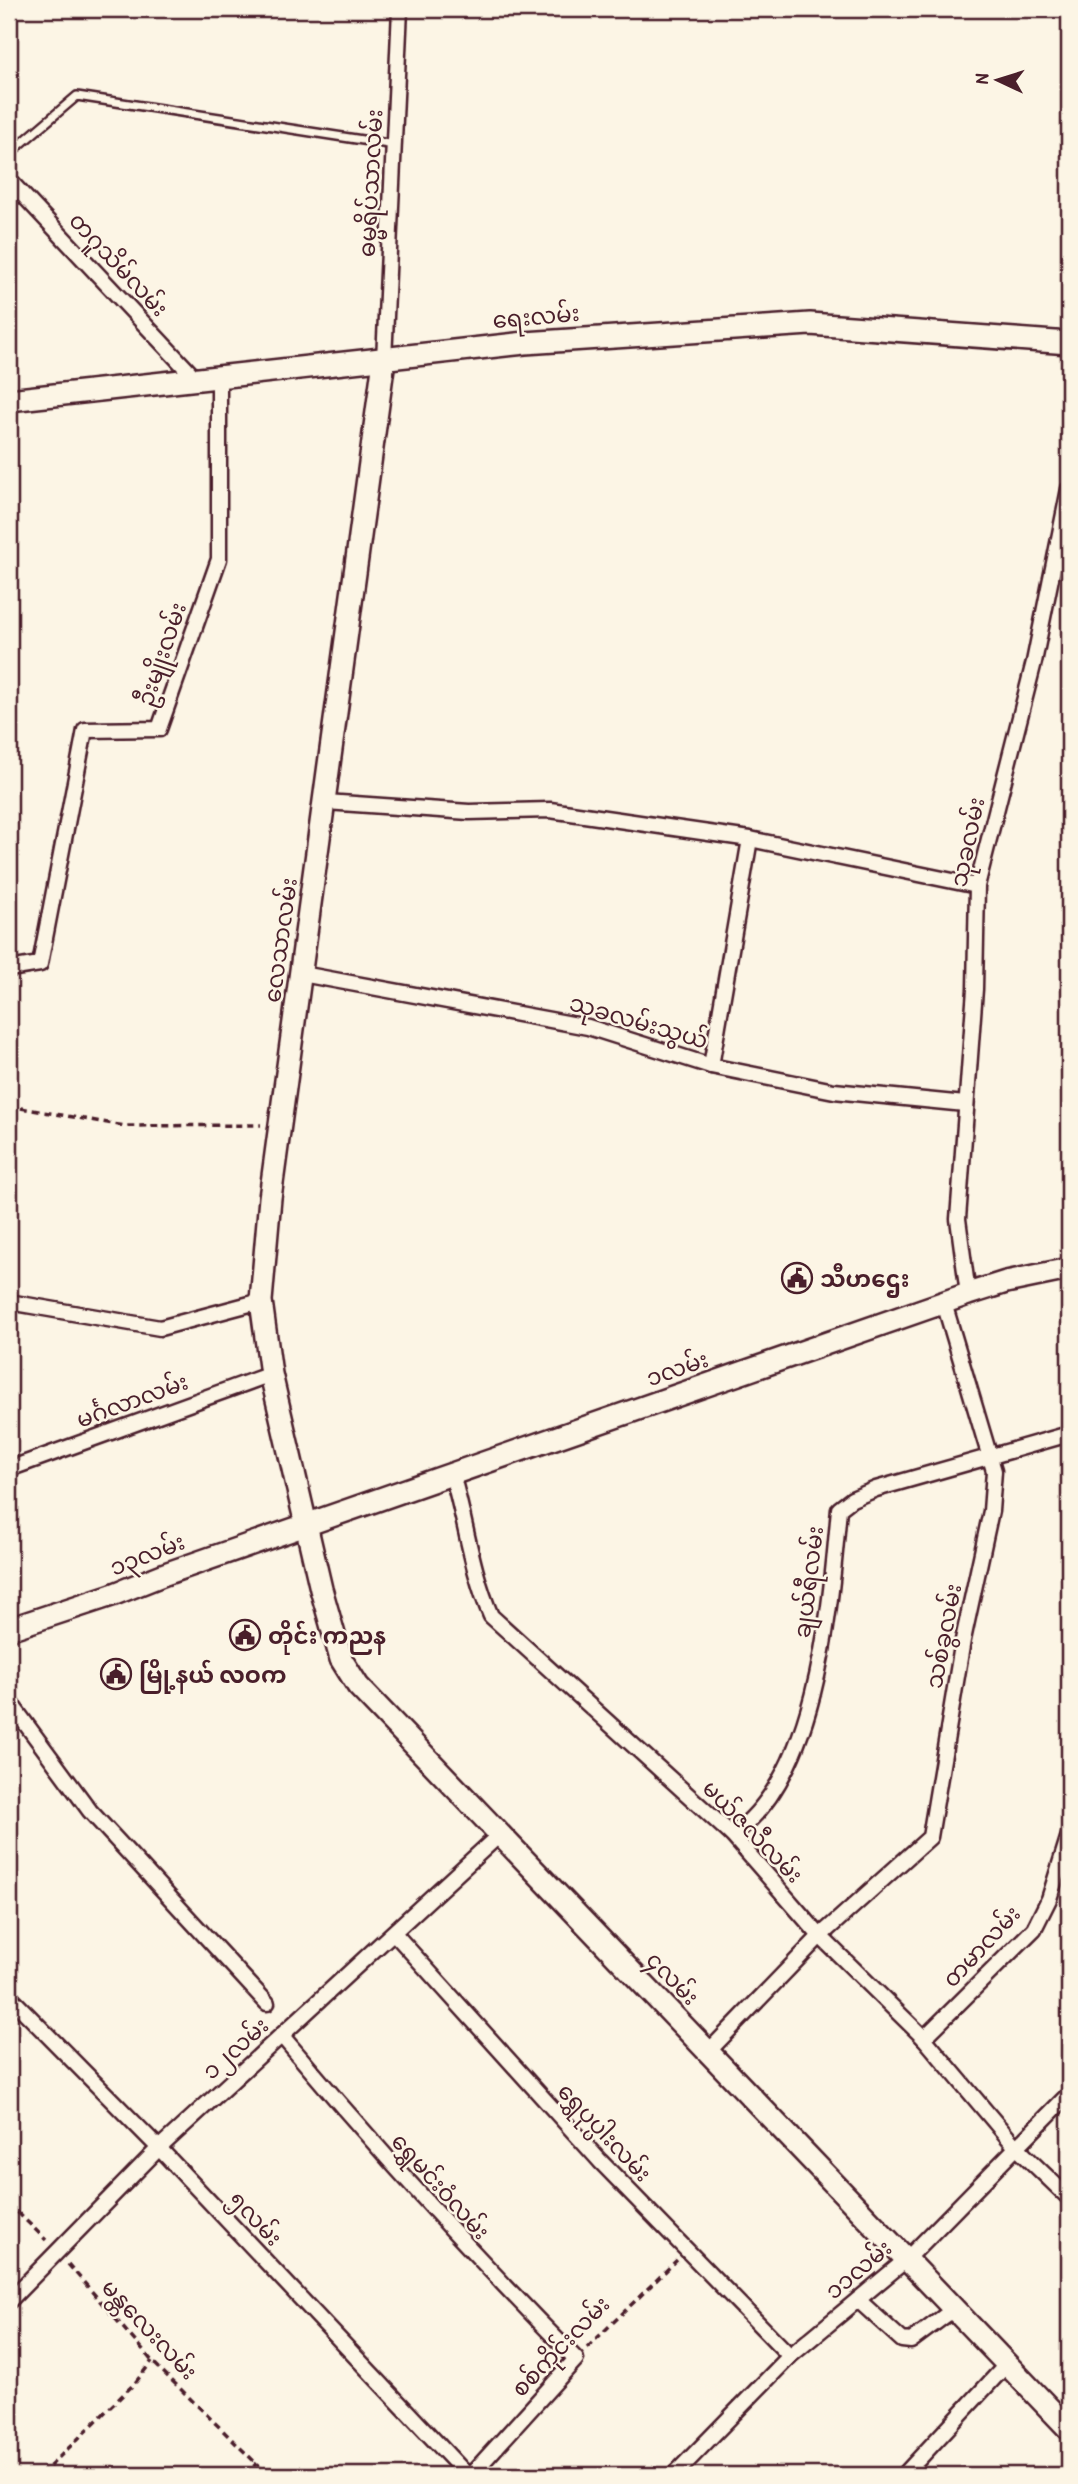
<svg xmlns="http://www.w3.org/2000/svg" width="1078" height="2484" viewBox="0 0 1078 2484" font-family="'Patrick Hand','Noto Sans Myanmar',sans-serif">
  <rect width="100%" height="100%" fill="#fcf5e5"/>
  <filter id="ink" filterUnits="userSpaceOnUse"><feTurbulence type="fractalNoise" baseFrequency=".0143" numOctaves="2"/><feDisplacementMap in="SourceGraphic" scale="14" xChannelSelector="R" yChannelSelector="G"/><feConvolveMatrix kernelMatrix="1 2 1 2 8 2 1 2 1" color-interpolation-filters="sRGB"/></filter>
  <g filter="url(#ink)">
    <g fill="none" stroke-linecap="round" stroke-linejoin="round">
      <g stroke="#4a1f2b" stroke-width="12">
        <path id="lane" d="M9 154 77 96 395 145"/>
      </g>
      <g stroke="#4a1f2b" stroke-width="19">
        <g id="street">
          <path d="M9 180 196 379"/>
          <path d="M384 360 400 9"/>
          <path d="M326 802 469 812 550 810 750 839 977 886"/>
          <path d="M9 969 40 964 85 730 159 729 219 559V377"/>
          <path d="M302 974 588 1027 711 1066 834 1091 965 1104"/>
          <path d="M711 1066 750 839"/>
          <path d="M968 1294 958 1219 975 989 977 886 1034 662 1069 489"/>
          <path d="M9 1302 160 1328 261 1301"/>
          <path d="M9 1469 271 1374"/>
          <path d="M452 1474C466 1522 471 1570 491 1616L732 1835 820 1936 924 2038 1015 2146 1069 2198"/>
          <path d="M9 1701 90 1811 267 2003"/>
          <path d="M732 1835C819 1775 830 1606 839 1509L852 1499 876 1489 1069 1434"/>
          <path d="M394 1933 600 2161 790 2356"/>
          <path d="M9 1996 159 2148 467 2475"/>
          <path d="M282 2036C376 2148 473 2255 576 2359L471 2475"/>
          <path d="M924 2038 1034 1929 1049 1899 1069 1835"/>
          <path d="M708 2052 820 1936 930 1837 963 1640 991 1511 994 1471 944 1303"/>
          <path d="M858 2300 902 2340 911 2341 954 2309"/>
          <path d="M9 2301 159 2148 499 1835"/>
          <path d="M674 2475 790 2356 907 2259 1069 2094"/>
          <path d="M904 2475 1007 2364"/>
        </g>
      </g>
      <g stroke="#4a1f2b" stroke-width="26">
        <g id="secondary">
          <path d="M384 360 270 1198 261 1301 271 1374 321 1589 341 1659 358 1686 1069 2429"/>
          <path d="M9 400 525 343 810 324 1069 343"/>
          <path d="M9 1629 112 1595 165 1574 968 1294 1006 1282 1069 1269"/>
        </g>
      </g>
      <g stroke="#4a1f2b" stroke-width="3.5" stroke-dasharray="7 5" stroke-linecap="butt">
        <path d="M9 1106 125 1126 261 1125"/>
        <path d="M9 2204 46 2240"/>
        <path d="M68 2264 152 2361 268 2475"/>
        <path d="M587 2348 677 2260"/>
        <path d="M41 2475 135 2383 152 2361"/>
        <path d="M245 2475 257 2463"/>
      </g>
      <use href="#lane" stroke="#fcf5e5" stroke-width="7"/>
      <use href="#street" stroke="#fcf5e5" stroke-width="14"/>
      <use href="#secondary" stroke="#fcf5e5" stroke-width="21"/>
    </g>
  </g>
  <defs>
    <g id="civic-ring" transform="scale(1.575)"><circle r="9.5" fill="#fcf5e5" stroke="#4a1f2b" stroke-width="1.5"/><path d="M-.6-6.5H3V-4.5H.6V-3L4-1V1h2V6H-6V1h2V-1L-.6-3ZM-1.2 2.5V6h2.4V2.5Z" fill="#4a1f2b"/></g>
  </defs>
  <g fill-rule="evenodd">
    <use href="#civic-ring" x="797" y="1278"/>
    <use href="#civic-ring" x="245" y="1635"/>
    <use href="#civic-ring" x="116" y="1674"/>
  </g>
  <g text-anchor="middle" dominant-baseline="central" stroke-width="5" stroke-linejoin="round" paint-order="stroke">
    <g font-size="23" fill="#4a1f2b" stroke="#fcf5e5">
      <text transform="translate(370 183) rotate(-87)">ဓမ္မရိပ်သာလမ်း</text>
      <text transform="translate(119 264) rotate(47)">တဂူသိမ်လမ်း</text>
      <text transform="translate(536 316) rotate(-5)">ရေးလမ်း</text>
      <text transform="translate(161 654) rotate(-71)">ဦးမျိုးလမ်း</text>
      <text transform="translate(967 842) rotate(-78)">သုခလမ်း</text>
      <text transform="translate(280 940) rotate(-82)">လေသာလမ်း</text>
      <text transform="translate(639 1021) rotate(16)">သုခလမ်းသွယ်</text>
      <text transform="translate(677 1368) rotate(-19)">၁လမ်း</text>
      <text transform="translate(132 1400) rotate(-20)">မင်္ဂလာလမ်း</text>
      <text transform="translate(147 1554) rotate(-21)">၁၃လမ်း</text>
      <text transform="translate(808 1582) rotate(-83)">ချယ်ရီလမ်း</text>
      <text transform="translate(943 1636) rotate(-79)">သစ်ခွလမ်း</text>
      <text transform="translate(753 1831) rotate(46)">မယ်ဇလီလမ်း</text>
      <text transform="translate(981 1946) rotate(-47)">တမာလမ်း</text>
      <text transform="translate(673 1978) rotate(46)">၄လမ်း</text>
      <text transform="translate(235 2048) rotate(-42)">၁၂လမ်း</text>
      <text transform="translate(605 2132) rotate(47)">ရွှေပုပ္ပါးလမ်း</text>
      <text transform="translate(441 2186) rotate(48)">ရွှေမင်းဝံလမ်း</text>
      <text transform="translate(256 2218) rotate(47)">၅လမ်း</text>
      <text transform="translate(858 2269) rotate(-40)">၁၁လမ်း</text>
      <text transform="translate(150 2329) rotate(47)">မန္တလေးလမ်း</text>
      <text transform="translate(560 2346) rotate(-46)">စစ်ကိုင်းလမ်း</text>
    </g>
    <g font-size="23" font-weight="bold" fill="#4a1f2b" stroke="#fcf5e5" text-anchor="start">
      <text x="820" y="1278">သီဟဌေး</text>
      <text x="268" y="1635">တိုင်း ကညန</text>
      <text x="139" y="1674">မြို့နယ် လဝက</text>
    </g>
  </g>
  <rect width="1078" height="2484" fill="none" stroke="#fcf5e5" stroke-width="35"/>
  <rect x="18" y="18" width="1043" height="2449" fill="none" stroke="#4a1f2b" stroke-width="2.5" filter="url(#ink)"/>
  <g transform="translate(998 80) rotate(274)" stroke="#fcf5e5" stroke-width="5" paint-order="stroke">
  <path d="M0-5L12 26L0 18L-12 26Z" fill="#4a1f2b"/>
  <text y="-10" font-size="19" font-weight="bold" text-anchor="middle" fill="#4a1f2b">N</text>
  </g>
</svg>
